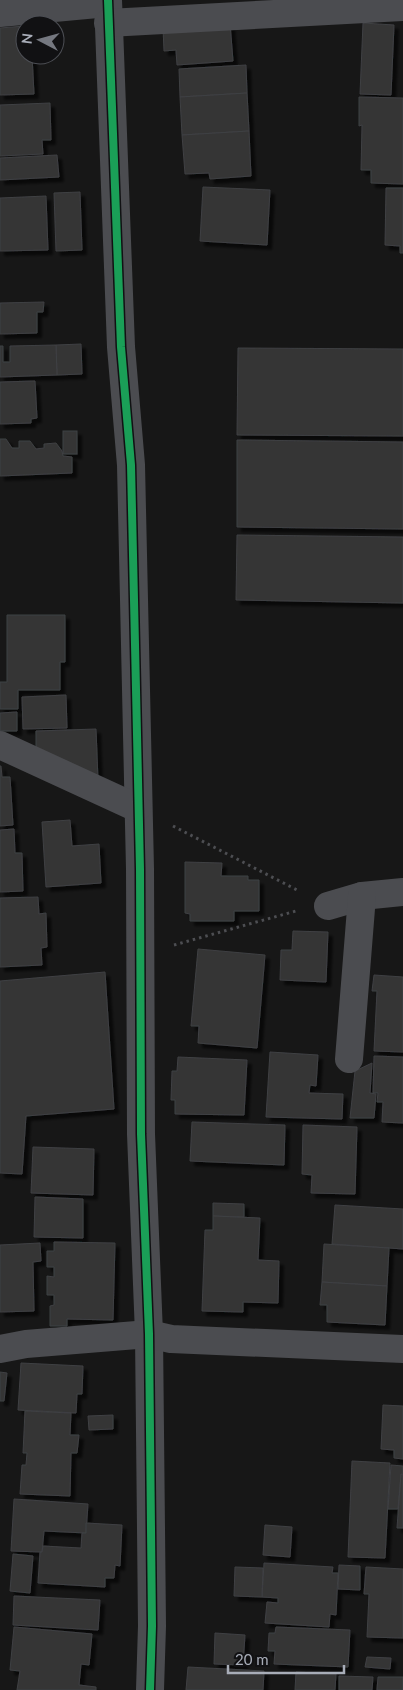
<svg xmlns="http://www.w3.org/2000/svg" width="403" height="1690" viewBox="0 0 403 1690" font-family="Lato,sans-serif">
  <defs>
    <filter id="shadow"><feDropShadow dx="4.5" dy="4.5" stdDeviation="1" flood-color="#0009"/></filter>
  </defs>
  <rect width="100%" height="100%" fill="#171717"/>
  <g fill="#353536" stroke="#3f4043" filter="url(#shadow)">
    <path d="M230 23 233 61 177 65 176 50 164 51 163 28Z"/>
    <path d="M363 23 394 25 391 95 360 94Z"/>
    <path d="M25 26V55H32L34 94 0 95V28Z"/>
    <path d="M246 65 247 93 180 97 179 69Z"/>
    <path d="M247 93 249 131 182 135 180 97Z"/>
    <path d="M359 97 403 98V184L371 183V170H361L362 125 359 126Z"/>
    <path d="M50 103 51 140H42L43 154 0 156V105Z"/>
    <path d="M249 131 251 176 210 179 209 173 185 174 182 135Z"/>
    <path d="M57 155 59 177 0 180V158Z"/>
    <path d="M203 187 270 190 267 245 200 241Z"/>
    <path d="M386 188H403V253H400V246L385 245Z"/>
    <path d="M80 192 82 250 56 251 54 193Z"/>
    <path d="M46 196 48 250 0 251V198Z"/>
    <path d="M44 302 43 312H37V333L0 334V303Z"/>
    <path d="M81 344 82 374 57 375 56 345Z"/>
    <path d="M56 345 57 375 0 377V346H3V362H10V346Z"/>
    <path d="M238 348 403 349V436L237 435Z"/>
    <path d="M35 381 37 418 31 419V423L0 424V382Z"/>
    <rect x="63" y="431" width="14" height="23"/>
    <path d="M0 439H6L12 448H19V441H30L36 449 44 448V444L56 443 62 451 63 456 72 457V473L0 476Z"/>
    <path d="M237 440 403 442V529L237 527Z"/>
    <path d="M237 535 403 537V603L236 600Z"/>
    <path d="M7 615H65V662H60V690H18V709H0V682H7Z"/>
    <path d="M66 695 67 728 23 729 22 697Z"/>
    <path d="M17 712V731H0V713Z"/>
    <path d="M96 729 98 780 36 754V731Z"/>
    <path d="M0 766H1L2 777H10L13 825 0 826Z"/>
    <path d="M70 820 72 846 99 844 101 883 46 887 42 822Z"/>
    <path d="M14 829 15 853H22L23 891 0 892V830Z"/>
    <path d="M185 862 222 863 221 876H248V880H259V911H234V921H190V914L185 913Z"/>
    <path d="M38 897 39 914 46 913 47 947 41 948 42 965 0 967V898Z"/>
    <path d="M293 931 328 932 326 982 280 980 281 950H292Z"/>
    <path d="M198 949 265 955 257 1048 198 1043 199 1026H191Z"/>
    <path d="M105 972 114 1109 26 1116 22 1174 0 1173V981Z"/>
    <path d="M374 975 403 977V1052L374 1051 377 991H372Z"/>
    <path d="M270 1052 318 1055 316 1086 310 1085 309 1093 343 1094 342 1119 266 1117Z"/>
    <path d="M374 1056 403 1057V1123L382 1122 383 1102H377L378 1093H373Z"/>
    <path d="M178 1057 247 1060 244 1115 175 1114V1100H171L172 1071H177Z"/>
    <path d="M372 1063 370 1093 376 1094 374 1118H350L355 1071Z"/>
    <path d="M192 1122 285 1125 284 1165 190 1161Z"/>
    <path d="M303 1125 357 1127 355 1194 311 1193 312 1175 302 1174Z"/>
    <path d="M33 1147 94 1149 93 1195 31 1193Z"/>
    <path d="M35 1197 83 1199V1238L34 1237Z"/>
    <path d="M213 1203 244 1204V1217L213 1216Z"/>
    <path d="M335 1205 403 1209V1249L332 1244Z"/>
    <path d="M213 1216 260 1218 258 1260 279 1261 278 1303 243 1302V1312L202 1311 205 1230H213Z"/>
    <path d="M54 1242 115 1243 113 1320 67 1319V1326H50V1306L54 1305V1295H47V1276L54 1277V1267H47V1251H54Z"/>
    <path d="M40 1243 41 1261 33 1262 34 1311 0 1312V1245Z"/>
    <path d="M324 1244 389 1248 387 1286 322 1282Z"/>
    <path d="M322 1282 387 1286 385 1325 327 1322V1305H320Z"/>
    <path d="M21 1363 83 1366 82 1394H77L76 1413 18 1410Z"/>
    <path d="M0 1372 7 1373 4 1401H0Z"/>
    <path d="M383 1405 403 1406V1459L394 1458V1450L381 1449Z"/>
    <path d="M25 1411 71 1413 70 1435H79L77 1453H71L70 1496 20 1494 22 1465H26L27 1453H23Z"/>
    <path d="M113 1415V1429L89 1430 88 1416Z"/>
    <path d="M352 1461 390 1463 385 1558 348 1557Z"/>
    <path d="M391 1465 403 1466V1475L401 1474 398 1509H388Z"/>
    <path d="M401 1474 403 1475V1528H397Z"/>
    <path d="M14 1499 88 1504 86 1533 44 1531 42 1552 11 1551Z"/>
    <path d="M86 1523 122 1525 120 1566 115 1565 114 1578H105V1587L38 1583 40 1552H42L43 1546 81 1548 82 1533H86Z"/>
    <path d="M265 1525 292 1527 290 1557 263 1555Z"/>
    <path d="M13 1554 33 1556 30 1593 10 1591Z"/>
    <path d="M264 1563 333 1567 332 1573H338L336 1615 330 1614 329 1627 265 1623 267 1602 278 1603V1598L262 1597Z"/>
    <path d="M339 1565 360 1566V1590L338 1589Z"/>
    <path d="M235 1567 263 1568 262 1597 234 1596Z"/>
    <path d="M366 1567 403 1569V1638L367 1637 369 1594H364Z"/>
    <path d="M14 1596 100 1600 98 1630 13 1625Z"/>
    <path d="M14 1627 92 1634 89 1665 81 1664 79 1685 96 1687V1690H17L20 1671 10 1670Z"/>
    <path d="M276 1627 350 1630 348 1667 274 1664 275 1651H268L269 1633H275Z"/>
    <path d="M215 1633 245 1635 243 1665 214 1664Z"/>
    <path d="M367 1657 391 1658 390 1669 365 1667Z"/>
    <path d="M188 1667 264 1671 263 1690H186Z"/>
    <path d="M296 1672 336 1674 335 1690H295Z"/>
    <path d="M339 1676 373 1677 372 1690H339Z"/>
    <path d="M378 1677H403V1690H377Z"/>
  </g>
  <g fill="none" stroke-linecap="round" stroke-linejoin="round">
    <g stroke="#4d4e52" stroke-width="3" stroke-dasharray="2.5 4" stroke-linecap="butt">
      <path d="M173 826 299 891"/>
      <path d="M174 945 296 911"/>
    </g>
    <g stroke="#4b4c50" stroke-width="28">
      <path d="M108 0 121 347 131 465 140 869 141 1134 149 1334 152 1626 150 1690"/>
      <path d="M0 13 108 3"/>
      <path d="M108 23 403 7"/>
      <path d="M0 745 137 808"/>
      <path d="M328 906 362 896 403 892"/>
      <path d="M349 1059 362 896"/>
      <path d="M0 1349 26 1344 149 1334 171 1339 403 1349"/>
    </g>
    <g stroke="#111113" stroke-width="11">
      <path id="cycleway" d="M108 0 121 347 131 465 140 869 141 1134 149 1334 152 1626 150 1690"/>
    </g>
    <use href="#cycleway" stroke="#1a9f57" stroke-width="8"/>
  </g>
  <g transform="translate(40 40) rotate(276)"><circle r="24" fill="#111113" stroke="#4d4f55"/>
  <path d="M0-4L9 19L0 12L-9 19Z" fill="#757880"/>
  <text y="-8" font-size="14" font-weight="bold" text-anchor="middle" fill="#a8adb8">N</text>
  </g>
  <path d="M228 1665v8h116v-8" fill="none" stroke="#a8adb8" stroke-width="2.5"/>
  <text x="235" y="1665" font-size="15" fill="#a8adb8" stroke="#111113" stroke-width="4" paint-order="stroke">20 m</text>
</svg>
